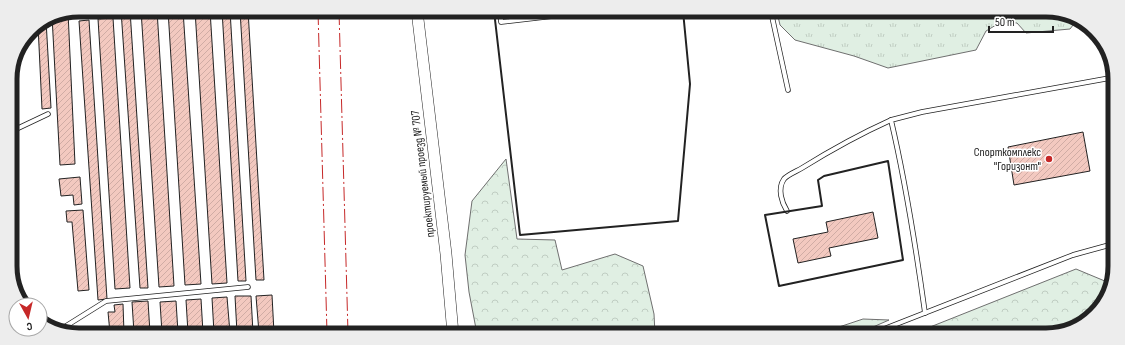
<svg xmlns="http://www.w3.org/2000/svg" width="1125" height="345" viewBox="0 0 1125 345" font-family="'Sofia Sans Condensed',sans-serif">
  <defs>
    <pattern id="grass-tufts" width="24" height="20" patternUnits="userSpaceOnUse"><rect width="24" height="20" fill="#e0efe3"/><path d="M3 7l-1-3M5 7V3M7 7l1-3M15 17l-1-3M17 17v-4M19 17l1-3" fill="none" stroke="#c0cdc2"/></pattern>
    <pattern id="forest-crowns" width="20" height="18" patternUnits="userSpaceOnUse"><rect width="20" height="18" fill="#e0efe3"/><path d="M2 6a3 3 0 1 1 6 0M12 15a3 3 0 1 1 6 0" fill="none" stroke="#c0cdc2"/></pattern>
    <pattern id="building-hatch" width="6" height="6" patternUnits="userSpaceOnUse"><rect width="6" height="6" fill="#f3c9c0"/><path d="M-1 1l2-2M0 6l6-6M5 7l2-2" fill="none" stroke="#d0aca5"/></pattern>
  </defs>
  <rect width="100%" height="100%" fill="#fff"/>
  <path fill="url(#grass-tufts)" stroke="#6f6f6f" d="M777 12H1063L1077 20 1070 29 1026 33 1017 23 1001 22 986 31 976 50 888 68 854 56 795 40 780 25Z"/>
  <g fill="url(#forest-crowns)" stroke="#6f6f6f">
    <path d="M506 159 517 239 555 240 562 270 615 254 643 266 654 314 655 334H477L469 292 465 255 472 201Z"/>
    <path d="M1076 269 1112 284 1088 321 1050 335H910Z"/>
    <path d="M863 319 889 320 857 334H818Z"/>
  </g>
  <g fill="url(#building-hatch)" stroke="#222">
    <path d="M121 10H130L148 288H140Z"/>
    <path d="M141 10H157L174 286 159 287Z"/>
    <path d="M168 10H183L201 284 185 285Z"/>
    <path d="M195 10H210L227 283 212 284Z"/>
    <path d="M222 10H230L246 281H238Z"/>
    <path d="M240 10H248L264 280H256Z"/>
    <path d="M68 12 75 164 60 165 52 16Z"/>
    <path d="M113 18 130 288 115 289 98 19Z"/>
    <path d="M46 20 51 108 42 109 38 25Z"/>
    <path d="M89 20 107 299 98 300 79 21Z"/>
    <path d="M1083 132 1090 171 1014 185 1008 147Z"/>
    <path d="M80 177 82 204 74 205 73 195 61 196 59 179Z"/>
    <path d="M83 210 89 290 78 291 72 222H67L66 211Z"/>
    <path d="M873 212 878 238 829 248 831 256 798 263 793 239 828 232 826 222Z"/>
    <path d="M272 295 274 333H259L256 296Z"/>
    <path d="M235 296H251L253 333H237Z"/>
    <path d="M227 297 230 333H214L212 298Z"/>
    <path d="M201 299 203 333H188L186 300Z"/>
    <path d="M148 301 150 333H134L132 302Z"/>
    <path d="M176 301 178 333H162L160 302Z"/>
    <path d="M123 304 124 333H110L108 312H115L114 305Z"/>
  </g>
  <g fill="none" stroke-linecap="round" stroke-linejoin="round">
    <g stroke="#222" stroke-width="5.5">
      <g id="lane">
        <path d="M500 11 501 22 596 11"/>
        <path d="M771 12 788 90"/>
        <path d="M10 132 48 114"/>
        <path d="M787 211C782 203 777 189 784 179 787 175 797 171 802 168 831 150 860 134 891 120"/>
        <path d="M925 313C916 248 906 184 891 120L922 112 1110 78"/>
        <path d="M58 331 106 301 248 287"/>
        <path d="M871 334 1073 255 1113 244"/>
      </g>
    </g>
    <g stroke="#222" stroke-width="12">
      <path id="secondary" d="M417 11 446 254 453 334"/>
    </g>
    <use href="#lane" stroke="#fff" stroke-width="4"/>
    <use href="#secondary" stroke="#fff" stroke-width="11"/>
    <g stroke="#222" stroke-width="2">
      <path d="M494 11 520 235 678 221 690 84 683 11"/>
      <path d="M888 161 903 260 779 286 765 215 822 206 818 180 824 176Z"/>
    </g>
    <g stroke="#c62828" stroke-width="1" stroke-dasharray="14 3 2 3" stroke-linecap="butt">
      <path d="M318 11 327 333"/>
      <path d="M339 11 348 333"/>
    </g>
  </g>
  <circle fill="#c62828" stroke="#fff" stroke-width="1.5" cx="1049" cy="159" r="4"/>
  <g text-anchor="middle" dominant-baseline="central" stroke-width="3" stroke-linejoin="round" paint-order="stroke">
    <g font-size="12" fill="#222" stroke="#fff" text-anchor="end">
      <text x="1041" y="152">Спорткомплекс<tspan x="1041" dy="14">"Горизонт"</tspan></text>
    </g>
    <g font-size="12" fill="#222" stroke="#fff">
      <text transform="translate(423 174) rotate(-97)">проектируемый проезд № 707</text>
    </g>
  </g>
  <path d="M0 0H1125V345H0ZM79 17H1046A62 62 0 0 1 1108 79V266A62 62 0 0 1 1046 328H79A62 62 0 0 1 17 266V79A62 62 0 0 1 79 17Z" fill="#ededed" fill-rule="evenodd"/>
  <path fill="none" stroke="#222" stroke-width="5" d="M79 17H1046A62 62 0 0 1 1108 79V266A62 62 0 0 1 1046 328H79A62 62 0 0 1 17 266V79A62 62 0 0 1 79 17Z"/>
  <g transform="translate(28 317) rotate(172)"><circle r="19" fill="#ffffff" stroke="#a7a7a7"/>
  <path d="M0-3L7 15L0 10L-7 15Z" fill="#c62828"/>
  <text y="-6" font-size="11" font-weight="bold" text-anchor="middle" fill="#222222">С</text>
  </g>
  <path d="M989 26v6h64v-6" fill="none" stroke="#222222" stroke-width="2"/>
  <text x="995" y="26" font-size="12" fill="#222222" stroke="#ffffff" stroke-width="3" paint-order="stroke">50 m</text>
</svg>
